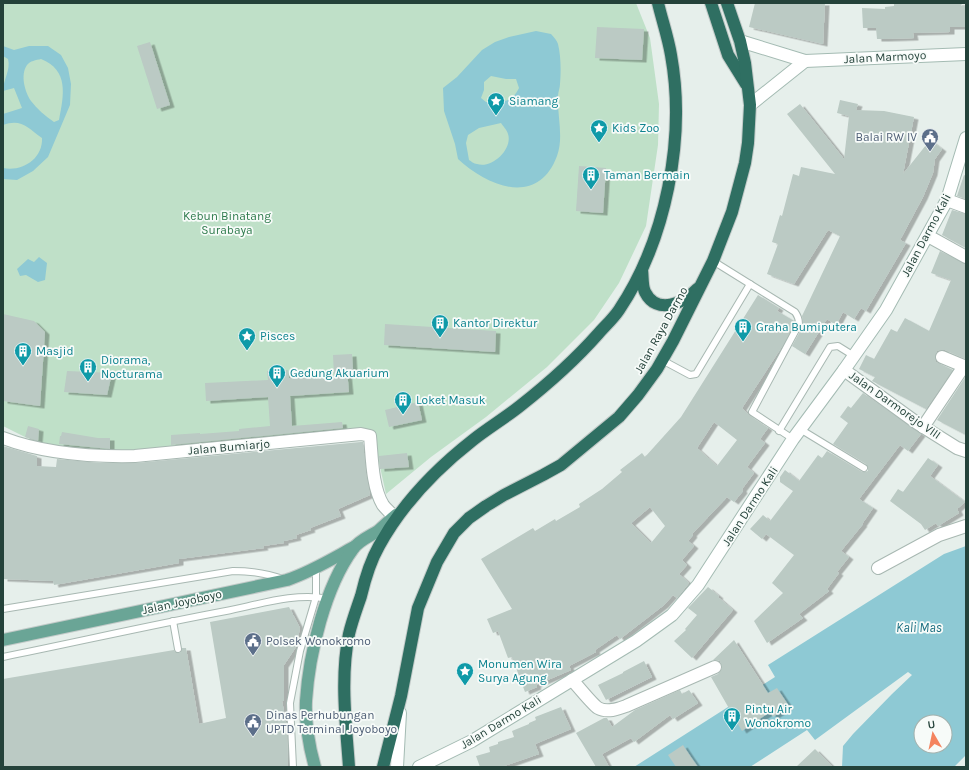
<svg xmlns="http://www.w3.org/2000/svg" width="969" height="770" viewBox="0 0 969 770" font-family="Karla,sans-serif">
  <defs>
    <filter id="shadow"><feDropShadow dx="4.5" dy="2.5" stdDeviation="0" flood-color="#0004"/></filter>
  </defs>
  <rect width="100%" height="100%" fill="#e6efeb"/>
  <path fill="#bfe0c8" d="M3 3H636L650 38 659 104 658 145 646 226 619 283 594 320 547 367 486 417 431 457 386 494 372 431 131 453 62 448 27 438 3 426Z"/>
  <g fill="#8ec9d4" fill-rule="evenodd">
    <path d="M536 31 551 34C554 37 557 41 558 44 561 56 561 72 560 84 560 88 558 92 558 96 557 115 564 137 557 156 538 207 488 187 458 159L455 144 444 111 443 88 457 77 482 50 495 42 509 37ZM491 76 506 79H516L519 88C511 104 502 102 486 102L481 98 484 90V82ZM501 123C503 126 507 130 508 134 513 149 492 169 477 164 474 164 471 161 469 160L466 143 468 135 479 128Z"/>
    <path d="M3 46 14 50 29 46H48L61 55 68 68 71 84 70 105 48 157 33 171 17 180 3 179V168C22 172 43 159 42 138 28 128 21 118 3 125V114L22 108 14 88 3 91C3 80 11 70 8 59L3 56ZM41 59C69 70 64 95 59 120L54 122C45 116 37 109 31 101 25 92 20 75 27 65 30 61 36 60 41 59Z"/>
    <path d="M39 257 47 263 45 280 38 282 26 275 20 276 17 269 28 259 34 262Z"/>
    <path d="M966 546V755L954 767H842L843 746 853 734 892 694 912 675 908 672 815 740 807 730 750 767H634L775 677 768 665 944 554ZM921 722H945V746H921Z"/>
  </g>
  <g fill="#bbcac4" fill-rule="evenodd" filter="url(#shadow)">
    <path d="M755 3H825L823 44 749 27Z"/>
    <path d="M907 3H962L961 6H966V27H950V32L913 33 914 38 884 39H877L876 28H863L862 8 885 9V7L894 6V4Z"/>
    <path d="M597 27 644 29 642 60 595 58Z"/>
    <path d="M150 42 170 105 157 109 137 46Z"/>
    <path d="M840 100 858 104 856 110 884 111 914 117 903 174 930 140 942 149 935 159 933 173 923 197 900 240 906 243 866 311 861 308 854 319 843 312 836 325 827 319 805 354 792 346 803 326 802 316 840 236 828 230 794 284 767 274 778 244 772 242 780 215 782 216 793 174 799 176 801 167 835 174 787 114 800 104 844 159 849 116 837 113Z"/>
    <path d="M579 166 606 168 603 213 576 211Z"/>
    <path d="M964 175 966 176V199L957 196Z"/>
    <path d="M952 210 966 214V248L942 235Z"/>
    <path d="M940 251 966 264V359L945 350H941L937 351 935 358 936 362 953 370 926 409 872 381 875 377 859 369 866 355 874 359 891 329 897 332 905 318 929 331 951 280 931 273Z"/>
    <path d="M758 295 779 308 777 311 794 321V323L785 342 742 408 750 416 768 428 760 439 765 443 747 467 754 473 742 489 743 491 734 502 727 497 692 534 693 535 688 541 694 546 682 560 687 565 679 574 689 583 677 598 673 595 664 605 620 639 617 635 595 650 596 652 569 666 571 670 536 685 537 687 525 692 512 657 508 658 498 631 493 633 487 619 512 609 481 559 533 528 535 531 555 519 556 521 580 507 579 504 602 489 622 472 620 470 642 453 645 457 681 417ZM714 422 737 440 717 466 697 448ZM650 507 665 526 651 543 631 523Z"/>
    <path d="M3 314 34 321 45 332 40 406 3 401Z"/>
    <path d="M385 324 496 331 495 352 384 345Z"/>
    <path d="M352 354 353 370H347L349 392 290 396 292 426 342 422 343 428 171 445V435L200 433V434L239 431V429L270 426 268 397 206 401 205 383 268 380 267 371 288 370 289 378 334 376 333 355Z"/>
    <path d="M67 371 112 373 107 395 64 392Z"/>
    <path d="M966 376V435L937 420Z"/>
    <path d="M863 393 921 434 908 451 900 445 859 499 873 508 862 524H863L841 551 849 557 837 572 839 573 827 589 829 591 799 614 803 618 767 643 754 621 783 593 772 583 794 555 766 534 762 539 750 529 763 515 770 521 793 491 780 482V477L785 470 799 481 818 455 822 458 827 451 862 472H864L868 471V468L866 464 833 444 848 423 840 417 848 406 851 408Z"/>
    <path d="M418 402 422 420 389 427 385 410Z"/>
    <path d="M28 426 39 429 38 441 25 437Z"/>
    <path d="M62 432 98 438H110V449L59 444 60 436H61Z"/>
    <path d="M361 442H363L366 473 370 495 338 509 341 516 310 528 311 530 296 535 297 538 284 541V543L263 546 264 548 179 559V563L54 585 53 581 3 579V446L37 456V466L56 467 57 459 101 463H136Z"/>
    <path d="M407 453 409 467 380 469 379 456Z"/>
    <path d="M928 458 938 465 930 476 965 502 957 509 959 513 938 526 936 523 925 530 921 524 890 501 898 489 903 492Z"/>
    <path d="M708 587 719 596 718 597 733 610 692 658 674 641 686 630 685 629 697 615 688 608Z"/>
    <path d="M289 607 300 628 296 647 284 665V701H282L287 727 288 767H3V679L174 650 175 652 178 653 181 652 182 648H186L199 724 226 718 210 622Z"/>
    <path d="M734 640 768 693 777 688 789 706 773 717 770 712 742 731 711 677 718 674 722 668 720 661 713 660Z"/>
    <path d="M644 661 652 677 606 700 598 685 623 673V672Z"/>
    <path d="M680 690 682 694 689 690 698 703 673 719 670 715 634 742 631 738 602 754 609 767H596L576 733 604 718H607L612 727 635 710Z"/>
    <path d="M561 707 571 729 535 744 539 754 501 767H480L476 756 490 752 489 747 498 744V742L514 737 512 731 529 724V723L536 720 535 717Z"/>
    <path d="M683 745 691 757 698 767H676L668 755Z"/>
    <path d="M815 749 833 767H796Z"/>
  </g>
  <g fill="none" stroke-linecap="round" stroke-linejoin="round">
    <g stroke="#a8b8b2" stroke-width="8">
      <g id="lane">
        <path d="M713 261 795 312C798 316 799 319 799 324L752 412 793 439"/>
        <path d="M662 360 690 375 696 374 750 284"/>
        <path d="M800 429 864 468"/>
        <path d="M779 431 830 347 838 346 854 356"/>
        <path d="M3 609 233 571C251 571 266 573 283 579"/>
        <path d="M173 621 178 649"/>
        <path d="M3 657C77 642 151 625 226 611 257 605 296 592 328 599"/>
        <path d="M293 767 290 703 300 651 316 597V568"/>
      </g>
    </g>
    <g stroke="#a8b8b2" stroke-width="14">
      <g id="street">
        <path d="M947 200 966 207"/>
        <path d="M928 236 966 257"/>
        <path d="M942 357 966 367"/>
        <path d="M844 370 917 423 957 448 966 451"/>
        <path d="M923 427 964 366"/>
        <path d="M3 438C45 454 91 457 135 456L361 434 370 436C372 457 372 487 383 505 386 509 391 513 394 517"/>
        <path d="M878 568 939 535 966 526"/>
        <path d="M572 680C578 686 592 704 598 708 607 713 618 709 626 706L715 667"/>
      </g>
    </g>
    <g stroke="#a4bbb3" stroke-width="14">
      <g id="secondary">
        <path d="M740 41 805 61 966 54"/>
        <path d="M750 105 805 61"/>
        <path d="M397 767 400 713"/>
        <path d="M419 767 472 741 636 641 672 615 698 585 793 439 844 370 886 310 947 200 966 138"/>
      </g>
    </g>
    <g stroke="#c2cac8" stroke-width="14">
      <g id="primary">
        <path d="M3 640 287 580C311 572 332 559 354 547"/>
        <path d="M315 767C309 747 305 721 306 701 309 654 325 587 353 549 358 541 370 536 378 531 384 526 390 520 396 515"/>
      </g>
    </g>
    <g stroke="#c2cac8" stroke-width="14">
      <g id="highway">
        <path d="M711 3 728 55 746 84"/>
        <path d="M642 270C643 277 642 286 645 292 657 316 684 303 697 289"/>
        <path d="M349 767C346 724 340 677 349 634 352 621 357 608 361 596 365 579 371 560 379 546 402 504 436 469 473 440 488 428 505 418 520 406 548 384 575 360 598 334 605 326 613 319 619 310 666 240 686 138 671 55 668 37 662 20 658 3"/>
        <path d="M383 767 401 696 418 608 437 562 454 533 469 518 486 506 504 495 543 475 561 465 619 417 638 395 657 369 673 341 713 261 732 212 745 163 748 143 750 105 745 63 740 41 727 3"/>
      </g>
    </g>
    <use href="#lane" stroke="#fff" stroke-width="6"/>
    <use href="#street" stroke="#fff" stroke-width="12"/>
    <use href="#secondary" stroke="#fff" stroke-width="12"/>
    <use href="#primary" stroke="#6aa596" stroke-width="12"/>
    <use href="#highway" stroke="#2f6f62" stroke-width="12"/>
  </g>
  <defs>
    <g id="sight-pin" transform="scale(0.9)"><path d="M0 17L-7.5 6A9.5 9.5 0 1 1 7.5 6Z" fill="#0f9aa8" stroke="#f7fbf9"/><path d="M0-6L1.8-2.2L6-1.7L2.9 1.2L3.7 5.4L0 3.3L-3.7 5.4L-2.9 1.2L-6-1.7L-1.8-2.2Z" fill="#fff"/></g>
    <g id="civic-pin" transform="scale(0.9)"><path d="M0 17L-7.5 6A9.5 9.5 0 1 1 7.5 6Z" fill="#5c6f8a" stroke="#f7fbf9"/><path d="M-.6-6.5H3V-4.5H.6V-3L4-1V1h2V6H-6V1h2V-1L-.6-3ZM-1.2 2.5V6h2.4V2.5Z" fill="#fff"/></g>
    <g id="building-pin" transform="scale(0.9)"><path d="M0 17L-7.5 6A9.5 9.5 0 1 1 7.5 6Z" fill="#0f9aa8" stroke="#f7fbf9"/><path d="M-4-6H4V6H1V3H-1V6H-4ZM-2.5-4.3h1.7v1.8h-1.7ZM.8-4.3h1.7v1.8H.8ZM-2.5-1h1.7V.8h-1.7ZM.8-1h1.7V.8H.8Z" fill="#fff"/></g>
  </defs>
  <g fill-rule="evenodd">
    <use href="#sight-pin" x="496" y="101"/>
    <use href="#sight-pin" x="599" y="128"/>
    <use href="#civic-pin" x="930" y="137"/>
    <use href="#building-pin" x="591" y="175"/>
    <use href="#building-pin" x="440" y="323"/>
    <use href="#building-pin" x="743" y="327"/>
    <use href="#sight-pin" x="247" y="336"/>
    <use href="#building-pin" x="23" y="351"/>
    <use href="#building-pin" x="88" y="367"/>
    <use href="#building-pin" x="277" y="373"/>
    <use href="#building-pin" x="403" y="400"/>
    <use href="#civic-pin" x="253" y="641"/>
    <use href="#sight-pin" x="465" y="671"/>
    <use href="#building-pin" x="732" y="716"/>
    <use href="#civic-pin" x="253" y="722"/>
  </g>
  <g text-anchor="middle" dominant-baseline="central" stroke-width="3.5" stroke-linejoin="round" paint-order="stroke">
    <g font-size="12" fill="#24423a" stroke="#f7fbf9">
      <text transform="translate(885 57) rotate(-3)">Jalan Marmoyo</text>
      <text transform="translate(926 235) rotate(-62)">Jalan Darmo Kali</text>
      <text transform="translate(661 330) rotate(-61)">Jalan Raya Darmo</text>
      <text transform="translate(895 405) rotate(35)">Jalan Darmorejo VIII</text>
      <text transform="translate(229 447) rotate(-5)">Jalan Bumiarjo</text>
      <text transform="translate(750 506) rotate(-57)">Jalan Darmo Kali</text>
      <text transform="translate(182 602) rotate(-12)">Jalan Joyoboyo</text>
      <text transform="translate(501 722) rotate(-31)">Jalan Darmo Kali</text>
    </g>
    <g font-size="12" fill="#0d838f" stroke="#f7fbf9" text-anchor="start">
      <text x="509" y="101">Siamang</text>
      <text x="612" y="128">Kids Zoo</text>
      <text x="604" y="175">Taman Bermain</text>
      <text x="453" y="323">Kantor Direktur</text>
      <text x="756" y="327">Graha Bumiputera</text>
      <text x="260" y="336">Pisces</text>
      <text x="36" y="351">Masjid</text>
      <text x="101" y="360">Diorama,<tspan x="101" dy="14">Nocturama</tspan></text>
      <text x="290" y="373">Gedung Akuarium</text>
      <text x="416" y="400">Loket Masuk</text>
      <text x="478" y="664">Monumen Wira<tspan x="478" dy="14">Surya Agung</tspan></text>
      <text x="745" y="709">Pintu Air<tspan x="745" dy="14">Wonokromo</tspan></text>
    </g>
    <g font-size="12" fill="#4e5e75" stroke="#f7fbf9" text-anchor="start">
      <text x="917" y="137" text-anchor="end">Balai RW IV</text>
      <text x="266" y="641">Polsek Wonokromo</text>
      <text x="266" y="715">Dinas Perhubungan<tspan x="266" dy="14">UPTD Terminal Joyoboyo</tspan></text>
    </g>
    <g font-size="12" fill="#2d7a4b" stroke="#f7fbf9">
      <text x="227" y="216">Kebun Binatang<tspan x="227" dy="14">Surabaya</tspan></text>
    </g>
    <g font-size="13" font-style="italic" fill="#1c6f80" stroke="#f7fbf9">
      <text x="919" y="627">Kali Mas</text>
    </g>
  </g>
  <rect width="969" height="770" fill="none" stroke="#24423a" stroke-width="8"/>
  <g transform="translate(933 734) rotate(351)"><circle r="19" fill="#f7fbf9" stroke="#a3b1ad"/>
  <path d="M0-3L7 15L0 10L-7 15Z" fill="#f4845f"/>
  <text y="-6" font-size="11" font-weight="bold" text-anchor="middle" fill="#24423a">U</text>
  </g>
</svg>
